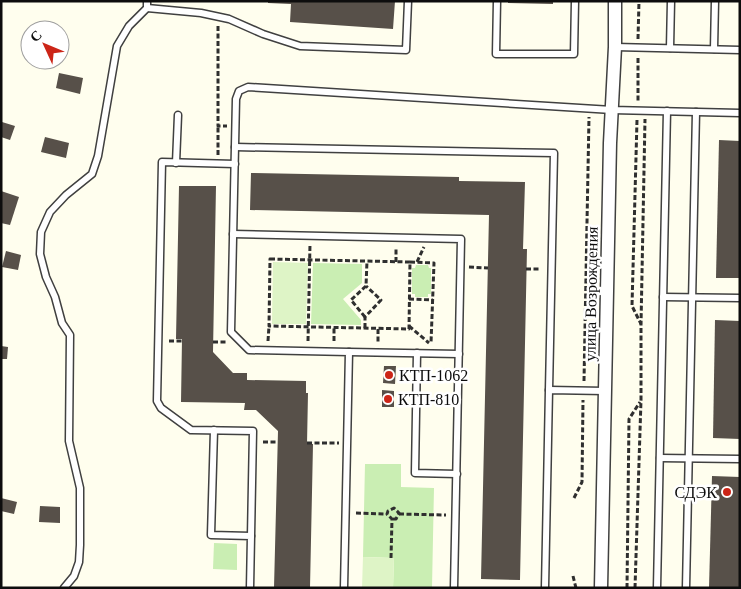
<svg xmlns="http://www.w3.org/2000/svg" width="741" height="589" viewBox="0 0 741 589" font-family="Georgia,serif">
  <rect width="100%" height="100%" fill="#fffeee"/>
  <g fill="#caeeb3">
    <path d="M313 263 362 264V283L343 299 361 320V325L311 324Z"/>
    <path d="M416 265H428L429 268H431V294H428V297H415V294H412V268H415Z"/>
    <path d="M365 464H401V487L434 488 432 588H393L394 558 363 557Z"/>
    <path d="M214 543 237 544V570L213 569Z"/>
  </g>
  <g fill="#def4c6">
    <path d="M273 262 308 263 306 324H272Z"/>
    <path d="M363 557 394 558 393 588H362Z"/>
  </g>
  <g fill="#575049">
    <path d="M268 1H395L393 29 290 22 291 4 268 3Z"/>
    <path d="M508 1H553V4L508 3Z"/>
    <path d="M59 73 83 78 80 94 56 88Z"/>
    <path d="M2 122 15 126 10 140 1 137Z"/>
    <path d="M45 137 69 143 66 158 41 152Z"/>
    <path d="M719 140 740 141V278H716Z"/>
    <path d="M251 173 459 177V181L525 182 523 249H527L520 580 481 579 489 215 250 210Z"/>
    <path d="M179 186H216L213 352 233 373H247V380L306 381V393H308L307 444H313L310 588H274L278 431 256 410H244L245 403 181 402 182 339H176Z"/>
    <path d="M1 191 19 197 10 225 1 223Z"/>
    <path d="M6 251 21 255 18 270 2 267Z"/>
    <path d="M715 320 740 321V439L713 438Z"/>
    <path d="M1 346 8 347 7 359H1Z"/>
    <path d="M384 366H396L395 384 383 383Z"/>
    <path d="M382 390 394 391V407H382Z"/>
    <path d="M712 476 740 477V588H709Z"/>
    <path d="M1 498 17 502 14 514 1 511Z"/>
    <path d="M40 506 60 507V523L39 522Z"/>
  </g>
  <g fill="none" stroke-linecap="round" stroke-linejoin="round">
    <g stroke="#404040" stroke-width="9">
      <g id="service">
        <path d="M497 1 496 54H574L575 1"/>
        <path d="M147 8 201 13 229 19 263 34 300 46 406 50 408 1"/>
        <path d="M615 47 740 50"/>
        <path d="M670 48 671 1"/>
        <path d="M714 49 715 1"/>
        <path d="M235 147 554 153 549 390"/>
        <path d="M176 163 178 115"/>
        <path d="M235 164 162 162 157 401 161 408 191 430 253 431 251 536"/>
        <path d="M233 234 461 239 454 588"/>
        <path d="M663 297 740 298"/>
        <path d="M349 352 459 354"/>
        <path d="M417 353 415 473 457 474"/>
        <path d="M214 430 211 535 251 536 250 588"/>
        <path d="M660 458 740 459"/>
        <path d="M64 588 74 576 79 562 80 545V488L69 441 70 335 62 323 55 297 46 277 40 254 41 232 50 212 66 195 92 174 98 156 117 46 129 26 147 8V1"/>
        <path d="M344 588 349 352 249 350 231 332 236 99 239 91 248 87 612 110 740 113"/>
        <path d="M545 588 549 390 605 391"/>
        <path d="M657 588 667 111"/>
        <path d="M686 588 696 112"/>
      </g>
    </g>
    <g stroke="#404040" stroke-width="15">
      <path id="minor" d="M601 588 610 143 615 47V1"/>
    </g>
    <g stroke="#2f2f2f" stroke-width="3" stroke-dasharray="5 2.5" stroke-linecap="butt">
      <path d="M218 26V126H227"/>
      <path d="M638 39 639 1"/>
      <path d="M638 58V101"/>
      <path d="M637 120 632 306 641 324"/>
      <path d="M218 155V126"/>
      <path d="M270 259 410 262 409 329 269 326Z"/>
      <path d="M396 262V248"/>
      <path d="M410 262 434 263 431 343"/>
      <path d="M417 262 424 247"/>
      <path d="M469 267 488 268"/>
      <path d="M526 269H541"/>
      <path d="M409 299 433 300"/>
      <path d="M365 317 351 300 366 286 367 261"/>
      <path d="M409 326 429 343"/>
      <path d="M365 328V317L381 300 366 286"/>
      <path d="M378 329V342H379"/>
      <path d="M169 341H182"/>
      <path d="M268 341 269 326"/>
      <path d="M308 341 310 244"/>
      <path d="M334 341V328"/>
      <path d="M213 342H228"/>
      <path d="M584 381 589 117"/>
      <path d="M263 442H277"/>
      <path d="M307 443H339"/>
      <path d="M574 498 582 482 583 400"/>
      <path d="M356 513 387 514"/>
      <path d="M399 514 446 515"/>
      <path d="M391 558 392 519 387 514 388 511 394 508 399 513 396 519H392"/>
      <path d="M573 576 576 588"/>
      <path d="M627 588 629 419 640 402"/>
      <path d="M635 588 641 400V325L645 119"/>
    </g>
    <use href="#service" stroke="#fff" stroke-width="6"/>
    <use href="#minor" stroke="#fff" stroke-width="12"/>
  </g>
  <g fill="#cc2517" stroke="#fff" stroke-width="2">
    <circle cx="389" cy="375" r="5"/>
    <circle cx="388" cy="399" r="5"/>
    <circle cx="727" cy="492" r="5"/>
  </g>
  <g text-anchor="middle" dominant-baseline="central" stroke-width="5" stroke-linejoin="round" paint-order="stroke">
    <g font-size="16" fill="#0d0d0d" stroke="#fff">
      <text transform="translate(591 294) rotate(-89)">улица Возрождения</text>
    </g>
    <g font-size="16" fill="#0d0d0d" stroke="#fff" text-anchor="start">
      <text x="399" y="375">КТП-1062</text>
      <text x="398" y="399">КТП-810</text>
      <text x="717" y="492" text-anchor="end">СДЭК</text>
    </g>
  </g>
  <rect width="741" height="589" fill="none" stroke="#0d0d0d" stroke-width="5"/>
  <g transform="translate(45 45) rotate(314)"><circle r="24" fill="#ffffff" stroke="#9e9e9e"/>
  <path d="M0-4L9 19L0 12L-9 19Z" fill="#cc2517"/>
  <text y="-8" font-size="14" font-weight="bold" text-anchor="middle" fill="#0d0d0d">С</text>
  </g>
</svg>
